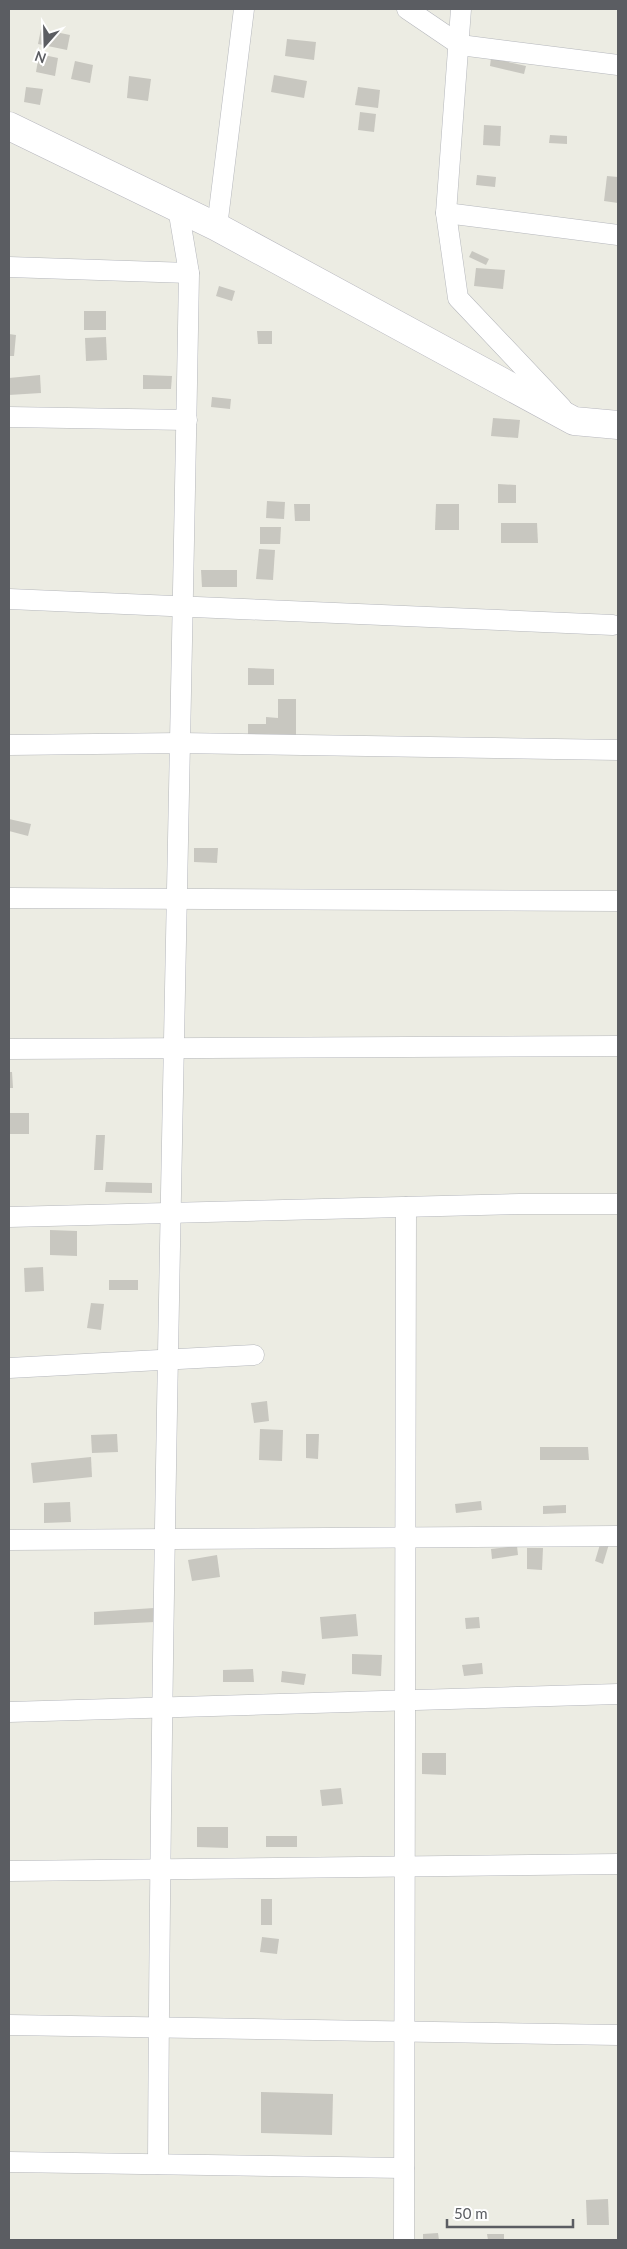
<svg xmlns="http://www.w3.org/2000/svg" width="627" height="2249" viewBox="0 0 627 2249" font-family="Lato,sans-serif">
  <rect width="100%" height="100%" fill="#ecece3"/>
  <g fill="#c8c7c0">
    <path d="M41 29 70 35 67 50 38 44Z"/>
    <path d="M287 39 316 42 314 60 285 56Z"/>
    <path d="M39 54 58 58 55 76 36 72Z"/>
    <path d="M491 58 526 66 524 74 490 66Z"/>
    <path d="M75 61 93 65 90 83 71 79Z"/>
    <path d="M274 75 307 81 304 98 271 92Z"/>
    <path d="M129 76 151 79 148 101 127 98Z"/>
    <path d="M26 87 43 89 40 105 24 102Z"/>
    <path d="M358 87 380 90 378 108 355 105Z"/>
    <path d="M360 112 376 114 374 132 358 130Z"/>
    <path d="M484 125 501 126 500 146 483 145Z"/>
    <path d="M550 135 567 136V144L549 143Z"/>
    <path d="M477 175 496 177 495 187 476 185Z"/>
    <path d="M607 176 618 177V203L604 201Z"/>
    <path d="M472 251 489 259 486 265 469 257Z"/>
    <path d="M476 268 505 270 503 289 474 286Z"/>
    <path d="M219 286 235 291 232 301 216 296Z"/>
    <rect x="84" y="311" width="22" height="19"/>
    <path d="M257 331H272V344H258Z"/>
    <path d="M9 334 16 335 14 356H9Z"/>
    <path d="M106 337 107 360 86 361 85 338Z"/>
    <path d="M40 375 41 393 9 395V378Z"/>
    <path d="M143 375 172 376 171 389H143Z"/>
    <path d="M212 397 231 399 230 409 211 407Z"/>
    <path d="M493 418 520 420 518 438 491 436Z"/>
    <path d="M498 484 516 485V503H498Z"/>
    <path d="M267 501 285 502 284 519 266 518Z"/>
    <path d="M294 504H310V521H295Z"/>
    <path d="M436 504H459V530H435Z"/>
    <path d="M501 523H537L538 543H501Z"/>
    <path d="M260 527H281L280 544H260Z"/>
    <path d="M259 549 275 550 273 580 256 579Z"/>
    <path d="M201 570H237V587H202Z"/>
    <path d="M248 668 274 669V685H248Z"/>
    <path d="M278 699H296V736H248V724H266V717L278 718Z"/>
    <path d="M9 819 31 824 28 836 9 831Z"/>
    <path d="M194 848H218L217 863 194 862Z"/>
    <path d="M9 1072H12L13 1088H9Z"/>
    <rect x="9" y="1113" width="20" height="21"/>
    <path d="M96 1135H105L103 1170H94Z"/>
    <path d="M106 1182 152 1183V1193L105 1192Z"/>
    <path d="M50 1230 77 1231V1256L50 1255Z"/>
    <path d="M43 1267 44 1291 25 1292 24 1268Z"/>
    <rect x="109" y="1280" width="29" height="10"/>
    <path d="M91 1303 104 1304 101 1330 87 1328Z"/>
    <path d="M267 1401 269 1421 254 1423 251 1403Z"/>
    <path d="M260 1429 283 1430 282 1461 259 1460Z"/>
    <path d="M117 1434 118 1452 92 1453 91 1435Z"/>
    <path d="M306 1434H319L318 1459 306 1458Z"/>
    <path d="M540 1447H588L589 1460H540Z"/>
    <path d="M91 1457 92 1477 33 1483 31 1463Z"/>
    <path d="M481 1501 482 1510 456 1513 455 1504Z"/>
    <path d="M70 1502 71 1522 44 1523V1503Z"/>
    <path d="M566 1505V1513L543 1514V1506Z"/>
    <path d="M601 1541 609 1544 603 1564 595 1561Z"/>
    <path d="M517 1546 518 1555 492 1559 491 1549Z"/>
    <path d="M527 1548H543L542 1570 527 1569Z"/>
    <path d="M217 1555 220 1577 192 1581 188 1560Z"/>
    <path d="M154 1608 155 1622 94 1625V1612Z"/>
    <path d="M356 1614 358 1636 322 1639 320 1617Z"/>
    <path d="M479 1617 480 1628 466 1629 465 1618Z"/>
    <path d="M352 1654 382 1655 381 1676 352 1674Z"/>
    <path d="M482 1663 483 1674 464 1676 462 1665Z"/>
    <path d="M253 1669 254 1682H223V1670Z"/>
    <path d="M282 1671 306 1674 304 1685 281 1682Z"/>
    <path d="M422 1753H446V1775L422 1774Z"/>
    <path d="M341 1788 343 1804 322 1806 320 1790Z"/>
    <path d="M197 1827H228V1848L197 1847Z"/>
    <rect x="266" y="1836" width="31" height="11"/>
    <rect x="261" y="1899" width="11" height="26"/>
    <path d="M262 1937 279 1939 277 1954 260 1952Z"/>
    <path d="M261 2092 333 2094 332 2135 261 2133Z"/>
    <path d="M608 2199 609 2225H587L586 2200Z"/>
    <path d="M438 2233 439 2240H423V2234Z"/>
    <path d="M487 2234H504V2240H488Z"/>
  </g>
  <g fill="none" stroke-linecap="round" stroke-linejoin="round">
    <g stroke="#b5b7bc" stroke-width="21">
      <g id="street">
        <path d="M407 9 460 45 618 65"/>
        <path d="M461 9 446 213 458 298 562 408"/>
        <path d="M446 213 618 235"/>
        <path d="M217 227 244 9"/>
        <path d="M9 267 189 273"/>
        <path d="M9 417 187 420"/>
        <path d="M9 599 613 625"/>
        <path d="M9 745 181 743 618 750"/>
        <path d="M9 898 618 901"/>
        <path d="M9 1049 618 1046"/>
        <path d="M9 1217 520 1204H618"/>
        <path d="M9 1368 254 1355"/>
        <path d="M9 1540 618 1536"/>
        <path d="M9 1712 618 1694"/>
        <path d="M9 1871 618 1864"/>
        <path d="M9 2025 618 2035"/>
        <path d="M9 2162 404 2168"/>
        <path d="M158 2164C161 1533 178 903 189 273L178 208"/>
        <path d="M404 2240 406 1207"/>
      </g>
    </g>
    <g stroke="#b7b7be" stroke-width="29">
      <path id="secondary" d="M9 126 217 227 574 421 618 425"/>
    </g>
    <use href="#street" stroke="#fff" stroke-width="20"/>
    <use href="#secondary" stroke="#fff" stroke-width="28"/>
  </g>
  <rect width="627" height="2249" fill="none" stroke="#5b5d62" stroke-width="20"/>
  <g transform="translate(45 45) rotate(200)" stroke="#ffffff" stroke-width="4" paint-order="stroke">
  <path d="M0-4L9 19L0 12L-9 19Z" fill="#5b5d62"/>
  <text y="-8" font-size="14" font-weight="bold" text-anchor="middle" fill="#5b5d62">N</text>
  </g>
  <path d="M447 2219v8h126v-8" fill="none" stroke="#5b5d62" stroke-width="2.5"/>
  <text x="454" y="2219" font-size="15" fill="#5b5d62" stroke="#ffffff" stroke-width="4" paint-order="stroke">50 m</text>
</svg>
